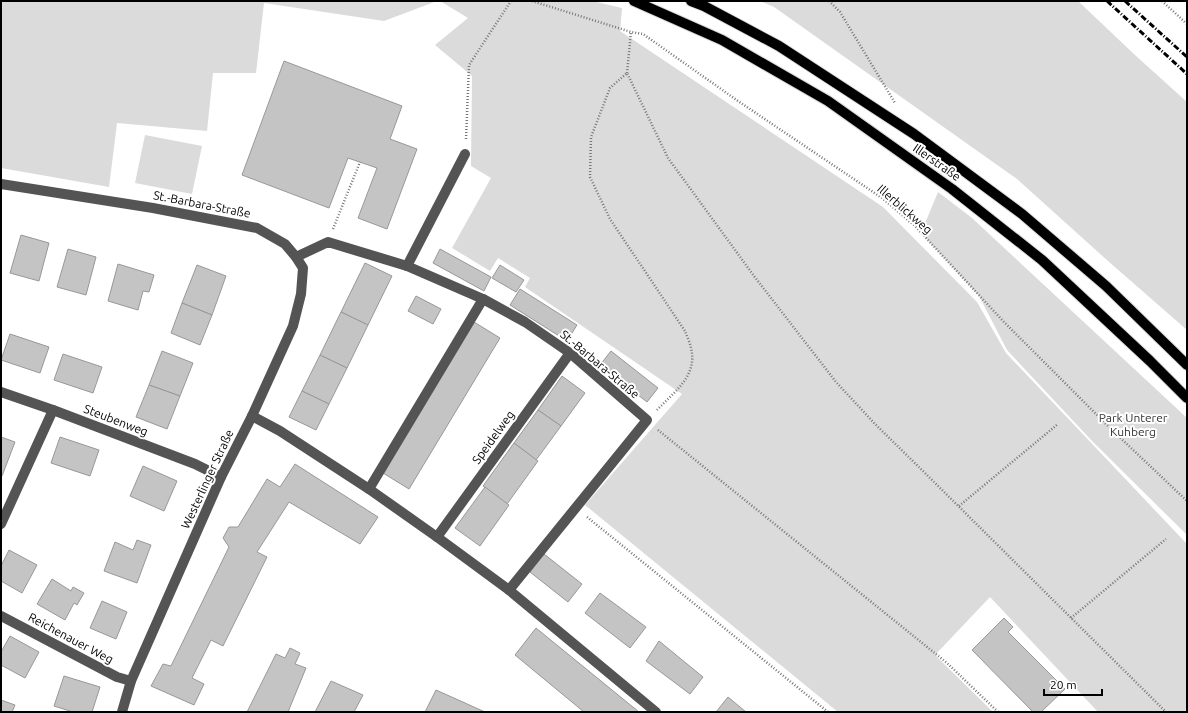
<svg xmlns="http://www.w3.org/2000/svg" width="1188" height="713" viewBox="0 0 1188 713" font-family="Ubuntu,sans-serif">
  <rect width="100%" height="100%" fill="#fff"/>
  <g fill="#dbdbdb">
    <path d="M1 1H437L384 21 264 3 256 73H213L207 131 117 123 109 187 1 168Z"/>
    <path d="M440 1H592L622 8 620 31 883 207 977 302 1006 353 1187 544V712H1098L990 597 935 655 993 712H838L585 505 682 394 525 287 530 278 498 258 490 271 452 248 491 178 471 166 472 76 435 45 468 18Z"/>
    <path d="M760 1H1078L1135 55 1187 102V330L1108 261 1017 179 774 7Z"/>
    <path d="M145 135 202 146 192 194 135 183Z"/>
    <path d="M938 192 972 218 1187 418V535L1093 442 1007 350 979 296 921 233Z"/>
  </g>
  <g fill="#c4c4c4" stroke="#989898">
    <path d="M284 61 402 106 390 139 417 149 387 229 358 218 377 168 348 158 329 208 242 175Z"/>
    <path d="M21 235 49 243 39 281 10 273Z"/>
    <path d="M68 249 96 257 86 295 57 287Z"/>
    <path d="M440 249 491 277 484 291 433 263Z"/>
    <path d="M365 263 392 276 368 325 341 312Z"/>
    <path d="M118 264 154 275 149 292 143 291 138 310 108 301Z"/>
    <path d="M197 265 226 276 212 315 182 303Z"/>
    <path d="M500 265 524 280 516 292 492 278Z"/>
    <path d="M520 289 577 325 567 341 510 305Z"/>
    <path d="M416 296 441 309 433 324 408 311Z"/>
    <path d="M182 303 212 315 200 345 171 333Z"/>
    <path d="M341 312 368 325 347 368 320 355Z"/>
    <path d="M474 322 500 338 409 489 383 473Z"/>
    <path d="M10 334 49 347 40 373 1 360Z"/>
    <path d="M162 351 193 363 180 396 149 385Z"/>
    <path d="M611 351 658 388 647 402 600 365Z"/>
    <path d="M63 354 102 367 93 393 54 380Z"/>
    <path d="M320 355 347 368 329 404 302 391Z"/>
    <path d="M562 376 585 393 561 426 538 410Z"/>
    <path d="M149 385 180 396 167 429 136 417Z"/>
    <path d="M302 391 329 404 316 430 289 417Z"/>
    <path d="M538 410 561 426 536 460 514 443Z"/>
    <path d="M1 437 15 442 2 476H1Z"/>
    <path d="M60 437 99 450 90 476 51 463Z"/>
    <path d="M514 443 538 461 507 504 483 486Z"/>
    <path d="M295 464 378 517 360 544 289 502 257 552 267 557 223 646 211 640 192 678 204 684 194 705 151 686 163 664 171 666 229 547 223 538 229 527H238L267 479 280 487Z"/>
    <path d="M143 466 177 481 164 511 130 496Z"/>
    <path d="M485 487 509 505 480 546 455 528Z"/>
    <path d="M137 540 151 545 137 583 104 571 115 542 133 550Z"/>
    <path d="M9 550 37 565 22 593 1 581V566Z"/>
    <path d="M544 554 582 584 568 602 530 572Z"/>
    <path d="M52 579 71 591 73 587 84 593 77 605 74 603 65 620 37 604Z"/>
    <path d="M600 593 646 627 630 648 585 613Z"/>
    <path d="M102 601 127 612 116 639 90 628Z"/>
    <path d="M1004 618 1013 627 1008 632 1065 689 1041 712H1033L972 650Z"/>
    <path d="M536 628 639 712H584L515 655Z"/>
    <path d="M10 636 39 652 25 678 1 665V652Z"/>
    <path d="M659 641 703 677 690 694 646 661Z"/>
    <path d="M290 648 300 653 295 664 306 668 288 712H247L276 654 285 658Z"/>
    <path d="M64 676 100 687 92 712H73L54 706Z"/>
    <path d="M331 681 363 695 354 712H315Z"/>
    <path d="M436 690 485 712H425Z"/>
    <path d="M728 697 746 712H716Z"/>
    <path d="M1 700 15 705 12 712H1Z"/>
  </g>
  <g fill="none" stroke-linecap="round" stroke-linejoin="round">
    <g stroke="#dbdbdb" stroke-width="12">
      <g id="major">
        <path d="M634 1 722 40 828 101 952 189 1042 260 1150 361 1187 398"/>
        <path d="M691 1 704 6 779 46 914 134 1022 214 1106 286 1187 365"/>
      </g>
    </g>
    <g stroke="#767676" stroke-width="2.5" stroke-dasharray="1 2" stroke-linecap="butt">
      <path d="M532 1 631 32 643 34 738 101 882 198 915 226 1004 322 1112 430 1187 501"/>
      <path d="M829 1 840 12 895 103"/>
      <path d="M1162 1 1187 24"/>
      <path d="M627 73 631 32"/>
      <path d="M466 139 469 65 511 1"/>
      <path d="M333 229 360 162"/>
      <path d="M657 410C674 392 698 376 691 348 690 343 687 336 685 331L610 219 590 177 591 137 610 88 627 73 668 158 754 276 836 382 875 424 927 475 1166 712"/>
      <path d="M658 430 947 663 998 712"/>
      <path d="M959 506 1058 424"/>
      <path d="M587 517 828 712"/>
      <path d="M1071 618 1166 539"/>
    </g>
    <g stroke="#545454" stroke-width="10">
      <path d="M1 184 153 208 257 228 285 244 296 257 303 268 301 294 293 326 252 416 221 477 131 681 122 712"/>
      <path d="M296 257 328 242 407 266 483 299 525 322 570 353 647 420 509 590"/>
      <path d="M407 266 465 154"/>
      <path d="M1 392 53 410 195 464 221 477"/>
      <path d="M252 416 280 431 369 489 437 537 509 590 656 712"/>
      <path d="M369 489 483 299"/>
      <path d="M1 524 53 410"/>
      <path d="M437 537 570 353"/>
      <path d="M1 616 117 677 131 681"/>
    </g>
    <use href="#major" stroke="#000" stroke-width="10"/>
    <g stroke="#000" stroke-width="3" stroke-dasharray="6 2 1 2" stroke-linecap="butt">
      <path d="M1107 1 1187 74"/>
      <path d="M1125 1 1187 57"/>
    </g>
  </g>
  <g text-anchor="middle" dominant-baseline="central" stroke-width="4" stroke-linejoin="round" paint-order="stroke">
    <g font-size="12" fill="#000" stroke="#fff">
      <text transform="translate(937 162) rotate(35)">Illerstraße</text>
      <text transform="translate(202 204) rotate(11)">St.-Barbara-Straße</text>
      <text transform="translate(905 209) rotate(41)">Illerblickweg</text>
      <text transform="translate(600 364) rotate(40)">St.-Barbara-Straße</text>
      <text transform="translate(116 420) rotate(21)">Steubenweg</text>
      <text transform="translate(493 437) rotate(-54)">Speidelweg</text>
      <text transform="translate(207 479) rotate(-65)">Westerlinger Straße</text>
      <text transform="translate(71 638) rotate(28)">Reichenauer Weg</text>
    </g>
    <g font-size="12" fill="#323232" stroke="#fff">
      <text x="1133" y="417">Park Unterer<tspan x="1133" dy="14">Kuhberg</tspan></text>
    </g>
  </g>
  <rect width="1188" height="713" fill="none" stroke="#000000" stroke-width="4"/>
  <path d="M1044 689v6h58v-6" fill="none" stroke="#000000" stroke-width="2"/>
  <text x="1050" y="689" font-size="12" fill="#000000" stroke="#ffffff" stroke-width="3" paint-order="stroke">20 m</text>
</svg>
